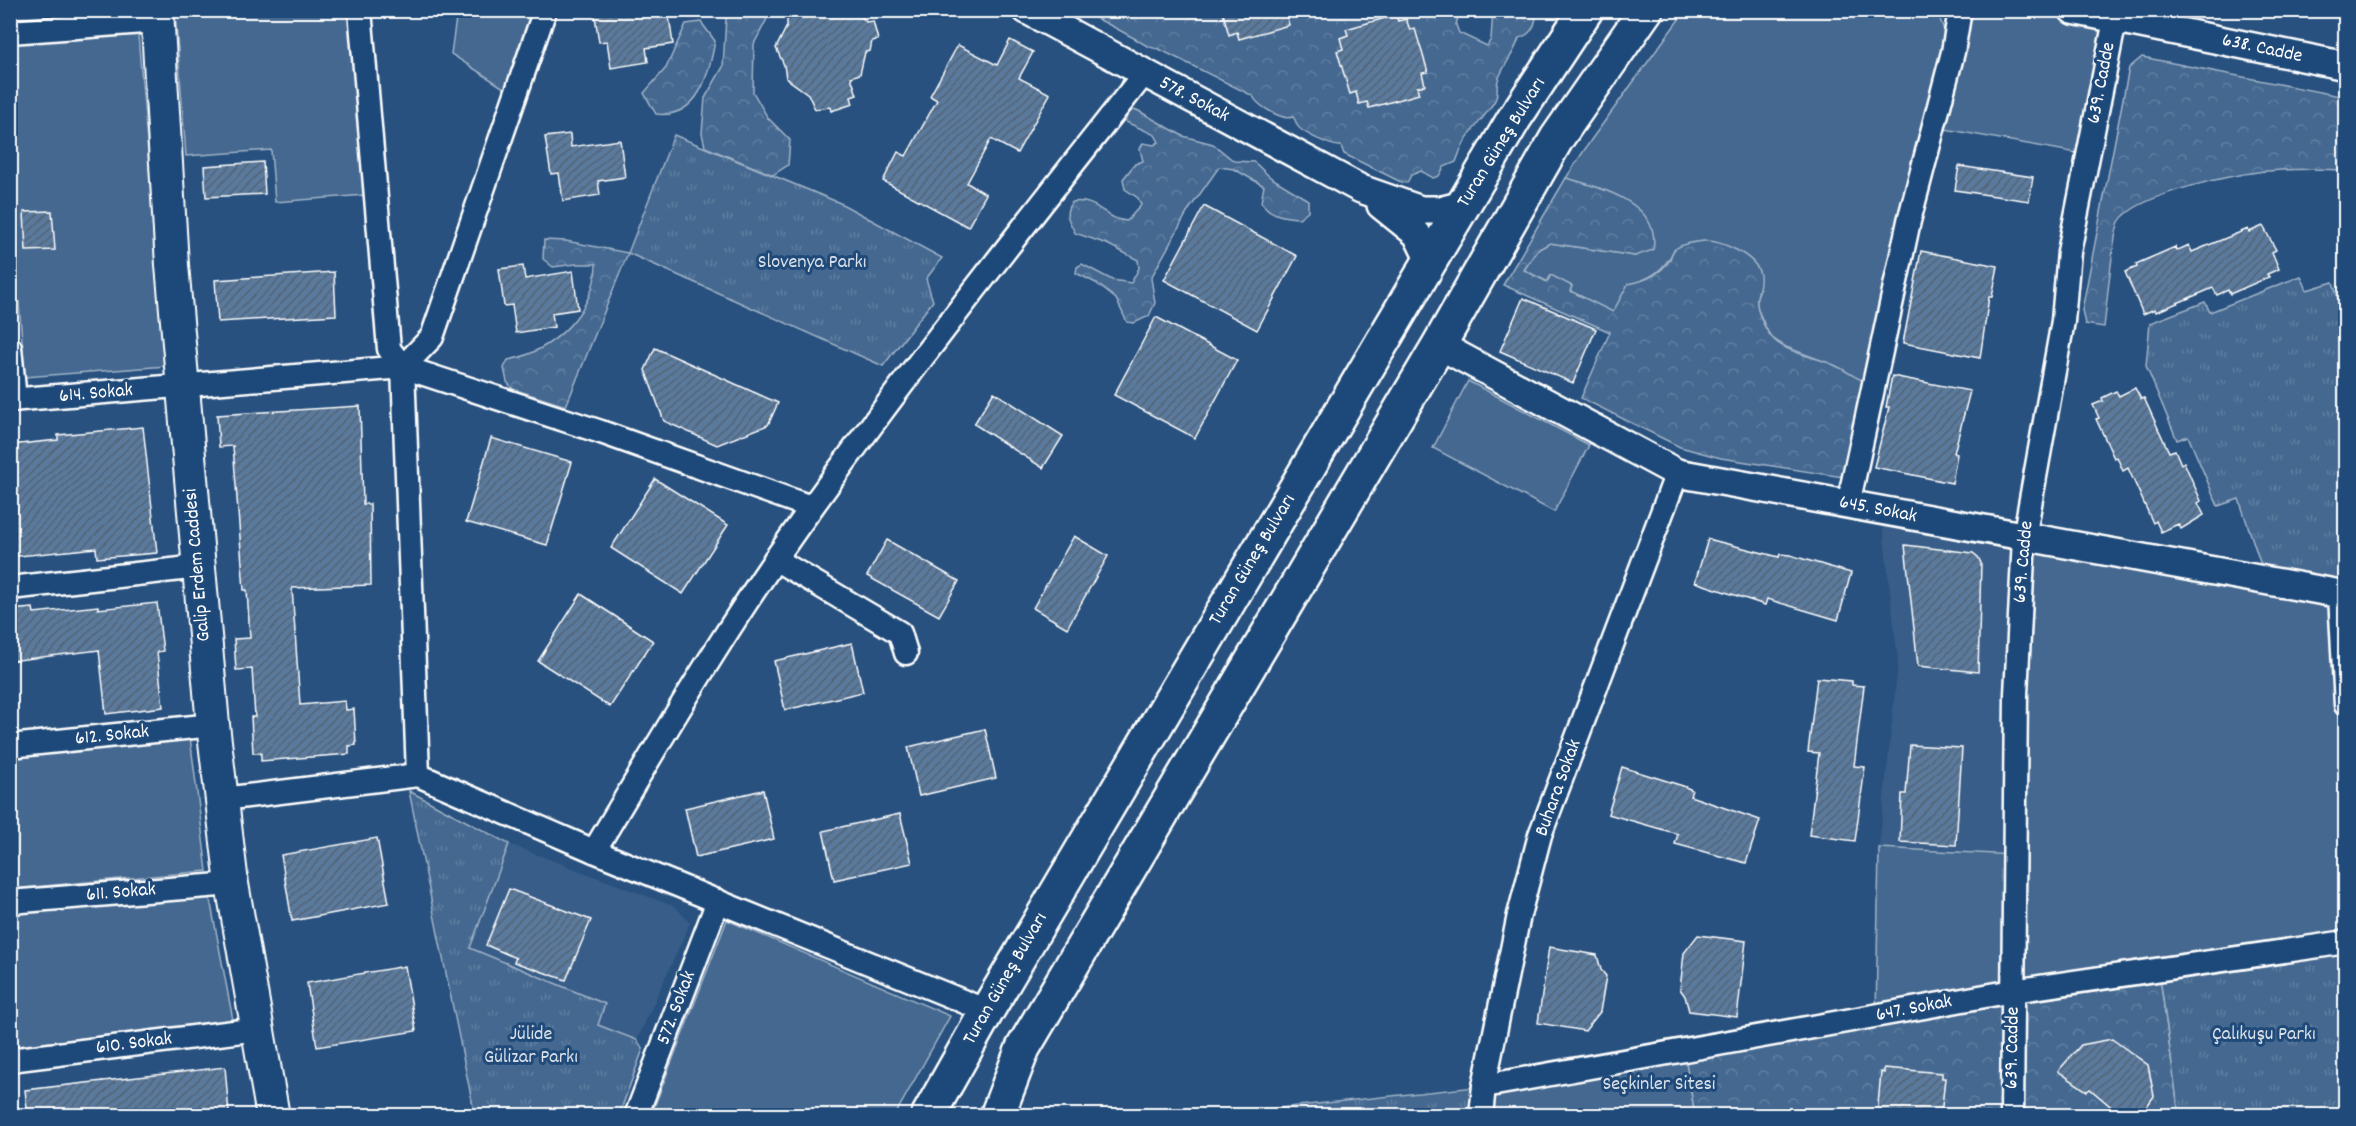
<svg xmlns="http://www.w3.org/2000/svg" width="2356" height="1126" viewBox="0 0 2356 1126" font-family="Dekko,sans-serif">
  <defs>
    <pattern id="forest-crowns" width="20" height="18" patternUnits="userSpaceOnUse" patternTransform="scale(1.5)"><rect width="20" height="18" fill="#446890"/><path d="M2 6a3 3 0 1 1 6 0M12 15a3 3 0 1 1 6 0" fill="none" stroke="#607fa1"/></pattern>
    <pattern id="park-tufts" width="24" height="20" patternUnits="userSpaceOnUse" patternTransform="scale(1.5)"><rect width="24" height="20" fill="#446890"/><path d="M3 7l-1-3M5 7V3M7 7l1-3M15 17l-1-3M17 17v-4M19 17l1-3" fill="none" stroke="#607fa1"/></pattern>
    <pattern id="building-hatch" width="6" height="6" patternUnits="userSpaceOnUse" patternTransform="scale(1.5)"><rect width="6" height="6" fill="#5a7a9d"/><path d="M-1 1l2-2M0 6l6-6M5 7l2-2" fill="none" stroke="#536374"/></pattern>
  </defs>
  <rect width="100%" height="100%" fill="#28517f"/>
  <filter id="ink" filterUnits="userSpaceOnUse"><feTurbulence type="fractalNoise" baseFrequency=".0167" numOctaves="2"/><feDisplacementMap in="SourceGraphic" scale="12" xChannelSelector="R" yChannelSelector="G"/><feConvolveMatrix kernelMatrix="1 2 1 2 8 2 1 2 1" color-interpolation-filters="sRGB"/></filter>
  <g filter="url(#ink)">
    <g fill="#375d88">
      <path d="M1881 511 2024 538 2015 855 1879 848 1898 662Z"/>
      <path d="M509 844 676 907 690 923 637 1040 597 1025 605 1004 470 948Z"/>
    </g>
    <g fill="#446890" stroke="#a2b4c8" stroke-width="1.5">
      <path d="M175 11H350L365 195 275 202 271 150 186 156Z"/>
      <path d="M457 11H537L510 92 451 54Z"/>
      <path d="M1685 11H1937L1944 30V55L1911 163 1904 218 1868 382 1857 380 1836 366 1786 347 1770 337 1758 310 1756 299 1760 289 1674 250C1664 270 1650 280 1628 284L1614 313 1570 291 1572 286 1551 276 1548 282 1524 270 1537 250 1550 243 1635 256 1599 188 1566 178 1591 140Z"/>
      <path d="M1960 11H2073L2114 17 2088 155 1934 127Z"/>
      <path d="M138 35 166 366 25 377 11 205 10 41Z"/>
      <path d="M1468 381 1589 445 1554 512 1433 448Z"/>
      <path d="M2024 538 2340 596 2346 705 2345 942 1876 1017 1879 848 2014 855Z"/>
      <path d="M190 737 207 871 11 889V757Z"/>
      <path d="M209 894 233 1020 11 1047V912Z"/>
      <path d="M727 920 950 1016 895 1115H651Z"/>
      <path d="M1684 1050 1695 1115 1481 1116 1484 1086Z"/>
    </g>
    <g fill="url(#forest-crowns)" stroke="#a2b4c8" stroke-width="1.5">
      <path d="M1330 10C1338 14 1434 11 1452 11L1458 17 1456 25 1459 33 1487 46 1491 39 1493 11H1527L1536 18C1534 28 1530 35 1519 38 1515 53 1504 64 1498 80 1496 87 1499 95 1494 102 1479 126 1465 133 1456 162L1444 167 1439 176 1433 178 1421 171 1411 175 1407 183 1401 182 1344 154 1341 146C1333 147 1301 133 1297 125 1296 122 1295 119 1293 117 1283 121 1257 106 1253 96L1159 49C1146 48 1141 41 1130 36 1114 27 1097 18 1080 11Z"/>
      <path d="M714 11H771L754 44 753 92 768 118 790 140 788 165 773 175 705 147 702 133 705 98 723 67 726 17Z"/>
      <path d="M701 22 715 41C709 74 699 119 656 114L644 93 666 68 686 24Z"/>
      <path d="M2142 57 2345 97V170C2319 169 2294 169 2268 171 2236 173 2134 195 2119 222 2112 237 2107 306 2104 327L2085 324 2082 310 2129 68Z"/>
      <path d="M1137 110 1183 136 1213 144 1234 161 1254 162 1270 177 1308 200V211L1299 218C1283 217 1270 215 1261 202L1264 186 1234 169 1219 167 1188 211 1151 278 1155 303 1149 316 1134 323 1127 322 1116 299 1096 283 1076 273 1077 267 1082 264 1112 280 1131 283 1139 268 1138 260 1107 244 1075 233C1070 221 1062 214 1072 202 1099 198 1104 220 1127 221L1141 205 1138 198 1125 189 1123 179 1135 164 1143 161 1140 149 1143 143 1154 145 1159 142 1155 135 1126 122V111Z"/>
      <path d="M1566 178C1601 188 1662 203 1653 250L1635 256 1550 243 1537 250 1524 270 1547 282 1551 275 1572 286 1570 291 1613 312 1628 284C1645 281 1661 274 1670 259 1671 256 1672 253 1674 250 1680 244 1695 242 1704 241 1721 240 1757 256 1760 275 1761 283 1759 289 1757 297 1755 308 1764 327 1770 335 1783 354 1816 356 1836 366 1848 371 1855 379 1868 382L1849 478 1721 458 1680 447 1581 398 1610 332 1503 285Z"/>
      <path d="M544 240 566 241 628 253 566 406 513 389 507 382 504 368 508 360C552 353 596 310 596 264H576L553 267 543 259Z"/>
      <path d="M2159 970 2179 1115H1695L1684 1050Z"/>
    </g>
    <g fill="url(#park-tufts)" stroke="#a2b4c8" stroke-width="1.5">
      <path d="M674 135 840 203 942 258 926 279 933 301 883 366 628 253Z"/>
      <path d="M2301 276 2307 290 2333 282 2338 299 2346 297 2345 595 2267 583 2239 499 2218 506 2188 436 2177 440 2146 366 2150 323 2205 302 2210 312Z"/>
      <path d="M409 791 509 844 470 948 605 1004 598 1025 637 1040 643 1049 619 1115 489 1116 474 1111Z"/>
      <path d="M2345 942V1115H2179L2159 970Z"/>
      <path d="M1484 1086 1481 1115 1252 1116V1111Z"/>
    </g>
    <g fill="url(#building-hatch)" stroke="#fff" stroke-width="1.5">
      <path d="M594 10H619V14L668 10 673 44 646 48 648 62 611 68 607 41 599 42Z"/>
      <path d="M787 10H830L832 16H861L866 22 873 21 878 40 872 41 870 51 865 52 860 74 851 77 857 95 851 97 853 104 831 111 830 107 815 109 808 94 786 78 784 65 776 48 787 26Z"/>
      <path d="M1222 10H1285L1289 25 1239 39 1237 32 1229 35Z"/>
      <path d="M1396 15 1398 21 1406 19 1410 30 1415 29 1428 72 1422 73 1425 85 1417 87 1419 94 1369 108 1367 102 1359 104 1356 92 1350 94 1337 51 1343 49 1340 38 1348 35 1346 29Z"/>
      <path d="M1010 40 1033 52 1019 78 1050 94 1017 153 991 139 967 183 986 194 968 227 883 181 898 152 906 156 937 100 930 96 958 45 997 65Z"/>
      <path d="M570 134 571 147 620 140 625 177 598 181 600 195 563 201 559 173 551 174 545 137Z"/>
      <path d="M263 162 265 194 206 197 204 166Z"/>
      <path d="M1959 166 2033 177 2029 201 1955 190Z"/>
      <path d="M1204 206 1297 256 1257 330 1164 280Z"/>
      <path d="M52 211 55 250 26 251 24 212Z"/>
      <path d="M2263 226 2276 250 2272 252 2279 269 2267 274 2269 277 2230 294 2228 290 2217 295 2213 288 2156 312 2155 309 2143 314 2125 272 2137 267 2136 264 2175 247 2176 251 2189 245 2192 252 2248 229 2249 232Z"/>
      <path d="M1921 251 1998 266 1992 297H1989L1980 358 1903 343Z"/>
      <path d="M523 266 525 279 573 271 578 309 552 313 554 327 516 333 512 305 504 306 499 269Z"/>
      <path d="M334 272 336 315 218 322 215 280Z"/>
      <path d="M1523 298 1596 329 1573 383 1500 351Z"/>
      <path d="M1156 317 1237 360 1195 438 1114 395Z"/>
      <path d="M655 348 778 403 768 425 717 445 664 421 645 370Z"/>
      <path d="M1892 376 1970 391 1954 453 1957 454 1952 483 1874 467 1889 407H1886Z"/>
      <path d="M2135 388 2141 399 2144 398 2169 452 2175 450 2181 464 2184 462 2201 501 2198 503 2204 515 2181 529 2178 524 2161 532 2156 521 2153 523 2128 468 2123 471 2117 457 2114 458 2096 419 2099 418 2093 405 2103 401 2102 398 2116 391 2119 396Z"/>
      <path d="M994 392 1063 436 1043 468 974 424Z"/>
      <path d="M360 406 363 504H370L371 585 292 588 300 705 345 701 346 710 354 709 356 745 349 746V754L261 761V753H253L251 717H255L252 669 236 670 234 639 250 638 247 590H244L233 446 219 447 217 415Z"/>
      <path d="M143 427 157 553 97 558 96 548 10 557V512H16L10 445 58 440V435Z"/>
      <path d="M491 438 572 462 547 545 466 522Z"/>
      <path d="M655 479 728 525 683 594 611 548Z"/>
      <path d="M1074 536 1108 556 1067 628 1033 608Z"/>
      <path d="M1708 539 1779 557 1780 554 1790 555 1851 573 1838 620 1767 599 1765 605 1695 582Z"/>
      <path d="M887 540 959 581 939 616 867 576Z"/>
      <path d="M1905 545 1973 553 1978 557 1981 563 1978 672 1918 666Z"/>
      <path d="M581 594 653 641 610 707 538 661Z"/>
      <path d="M157 603 163 651 157 652 163 707 106 714 99 650 10 661V610L33 608 34 613 98 606V609Z"/>
      <path d="M852 643 863 692 785 710 774 661Z"/>
      <path d="M1817 678 1852 681V685L1864 686 1854 766 1865 767 1855 841 1809 835 1819 753 1808 752Z"/>
      <path d="M985 729 996 778 919 796 908 747Z"/>
      <path d="M1910 745 1962 748 1956 845 1900 842 1902 794H1906Z"/>
      <path d="M1622 767 1683 786 1692 790 1690 796 1760 820 1746 863 1675 844 1678 834 1608 814Z"/>
      <path d="M763 790 774 839 696 857 685 808Z"/>
      <path d="M900 814 912 863 834 880 823 831Z"/>
      <path d="M377 838 389 903 292 921 281 855Z"/>
      <path d="M509 889 591 920 566 980 514 962 516 958 486 945Z"/>
      <path d="M1698 935 1746 941 1737 1017 1689 1011 1685 996 1680 989 1684 953Z"/>
      <path d="M1549 947 1597 955 1601 970 1606 976 1600 1012 1585 1031 1538 1023Z"/>
      <path d="M405 966 416 1031 317 1047 307 983Z"/>
      <path d="M2112 1039 2148 1065 2154 1096 2140 1116H2122L2090 1089 2087 1091 2058 1071 2081 1045Z"/>
      <path d="M225 1067 229 1113 28 1116 25 1090Z"/>
      <path d="M1884 1068 1942 1073V1078H1945L1941 1116H1877L1881 1072 1884 1073Z"/>
    </g>
    <g fill="none" stroke-linecap="round" stroke-linejoin="round">
      <g stroke="#fff" stroke-width="27">
        <g id="minor">
          <path d="M360 10 389 349 403 367 418 775"/>
          <path d="M10 32 157 21"/>
          <path d="M10 348 15 400"/>
          <path d="M403 367 432 337 545 10"/>
          <path d="M10 400 403 367 601 432 811 507"/>
          <path d="M1848 505 1909 221 1953 52 1960 10"/>
          <path d="M775 559 900 633 906 653"/>
          <path d="M10 588 199 567"/>
          <path d="M2340 596 2346 705"/>
          <path d="M10 746 213 725"/>
          <path d="M223 799 418 775 594 851 987 1011"/>
          <path d="M594 851C664 734 732 617 812 507 918 359 1031 217 1144 74"/>
          <path d="M10 902 232 884"/>
          <path d="M10 1060 258 1029"/>
          <path d="M1484 1086 2013 991 2346 942"/>
          <path d="M636 1116 718 901"/>
          <path d="M1481 1116 1484 1086 1519 915 1540 835 1677 473"/>
          <path d="M2012 1116 2016 694 2024 538 2063 321 2069 252 2117 10"/>
        </g>
      </g>
      <g stroke="#fff" stroke-width="32">
        <g id="tertiary">
          <path d="M1027 10 1361 189 1421 210H1443L1463 205"/>
          <path d="M2073 10 2346 66"/>
          <path d="M1381 205 1417 234 1430 261"/>
          <path d="M1439 345 1677 473 2346 595"/>
        </g>
      </g>
      <g stroke="#fff" stroke-width="36">
        <path id="secondary" d="M157 10 172 265 213 725 232 884 273 1116"/>
      </g>
      <g stroke="#fff" stroke-width="38">
        <g id="primary">
          <path d="M928 1116 987 1011 1514 119 1586 10"/>
          <path d="M997 1116 1023 1048 1439 345 1557 138 1646 10"/>
        </g>
      </g>
      <use href="#minor" stroke="#1f4a7a" stroke-width="22"/>
      <use href="#tertiary" stroke="#1f4a7a" stroke-width="27"/>
      <use href="#secondary" stroke="#1f4a7a" stroke-width="32"/>
      <use href="#primary" stroke="#1f4a7a" stroke-width="33"/>
    </g>
  </g>
  <g text-anchor="middle" dominant-baseline="central" stroke-width="6" stroke-linejoin="round" paint-order="stroke">
    <g font-size="20" fill="#fff" stroke="#1f4a7a">
      <text transform="translate(2262 49) rotate(12)">638. Cadde</text>
      <text transform="translate(2102 83) rotate(-79)">639. Cadde</text>
      <text transform="translate(1194 100) rotate(28)">578. Sokak</text>
      <text transform="translate(1502 143) rotate(-58)">Turan Güneş Bulvarı</text>
      <text transform="translate(96 394) rotate(-5)">614. Sokak</text>
      <text transform="translate(1878 510) rotate(11)">645. Sokak</text>
      <text transform="translate(1253 560) rotate(-59)">Turan Güneş Bulvarı</text>
      <text transform="translate(2024 562) rotate(-85)">639. Cadde</text>
      <text transform="translate(198 565) rotate(-95)">Galip Erdem Caddesi</text>
      <text transform="translate(112 736) rotate(-6)">612. Sokak</text>
      <text transform="translate(1559 788) rotate(-70)">Buhara Sokak</text>
      <text transform="translate(121 893) rotate(-5)">611. Sokak</text>
      <text transform="translate(1006 979) rotate(-60)">Turan Güneş Bulvarı</text>
      <text transform="translate(677 1008) rotate(-69)">572. Sokak</text>
      <text transform="translate(1914 1009) rotate(-11)">647. Sokak</text>
      <text transform="translate(134 1044) rotate(-7)">610. Sokak</text>
      <text transform="translate(2013 1048) rotate(-89)">639. Cadde</text>
    </g>
    <g font-size="20" fill="#dae1e9" stroke="#1f4a7a">
      <text x="812" y="263">Slovenya Parkı</text>
      <text x="531" y="1035">Jülide<tspan x="531" dy="23">Gülizar Parkı</tspan></text>
      <text x="2264" y="1035">Çalıkuşu Parkı</text>
      <text x="1659" y="1085">Seçkinler Sitesi</text>
    </g>
  </g>
  <rect width="2356" height="1126" fill="none" stroke="#1f4a7a" stroke-width="36"/>
  <rect x="18" y="18" width="2320" height="1090" fill="none" stroke="#fff" stroke-width="2" filter="url(#ink)"/>
</svg>
